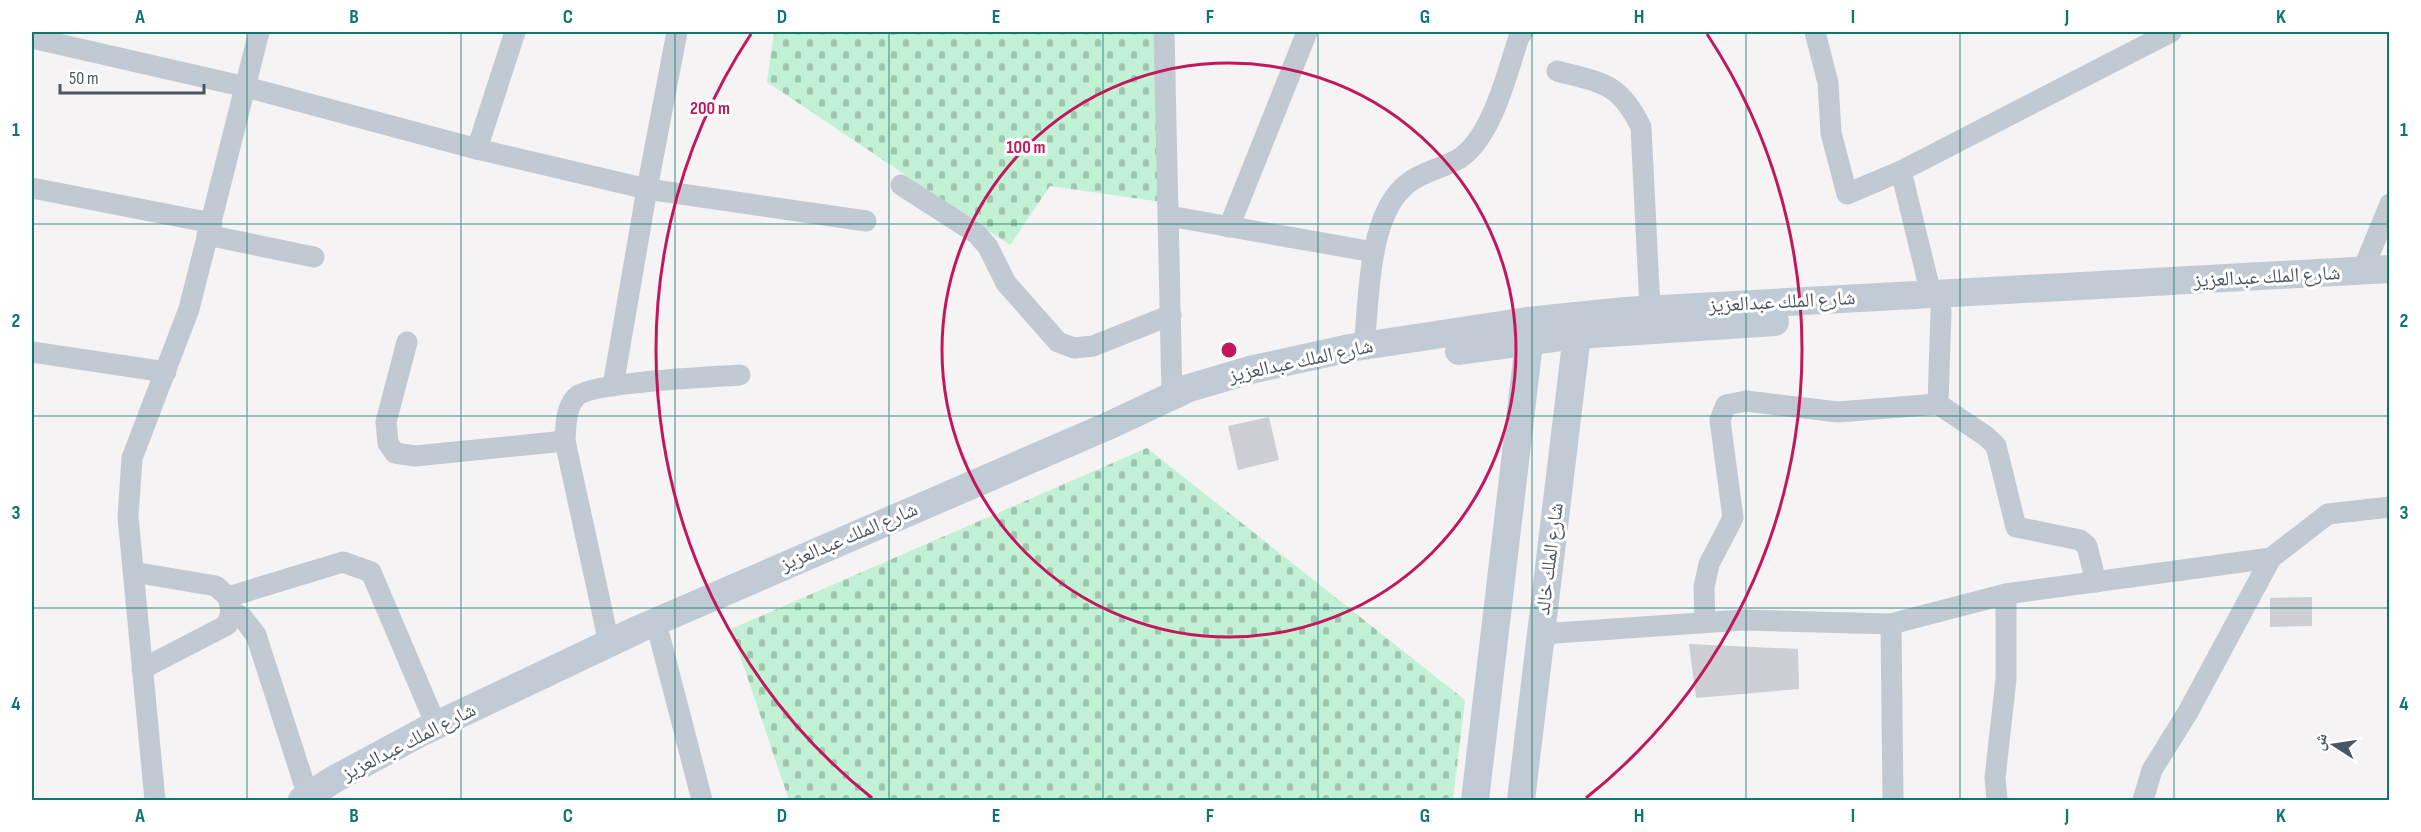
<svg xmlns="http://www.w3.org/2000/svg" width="2421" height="832" viewBox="0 0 2421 832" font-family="'Sofia Sans Condensed','Noto Naskh Arabic',sans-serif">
  <defs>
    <pattern id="cemetery-stones" width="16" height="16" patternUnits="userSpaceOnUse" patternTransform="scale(1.5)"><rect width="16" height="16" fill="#c3f1d5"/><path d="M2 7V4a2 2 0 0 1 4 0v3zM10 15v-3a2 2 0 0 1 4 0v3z" fill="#a0c6b0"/></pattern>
  </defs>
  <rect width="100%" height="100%" fill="#f5f3f3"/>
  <g fill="url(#cemetery-stones)">
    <path d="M774 32H1163L1169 203 1050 186 1010 245 767 82Z"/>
    <path d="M1147 448 1465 700 1453 800H789L731 629Z"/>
  </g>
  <g fill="#cdcfd5">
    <path d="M1269 417 1279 460 1238 470 1228 426Z"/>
    <path d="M2312 597V626L2270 627V598Z"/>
    <path d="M1689 644 1798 649 1799 689 1696 698Z"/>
  </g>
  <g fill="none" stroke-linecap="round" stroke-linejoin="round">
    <g stroke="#c1cad2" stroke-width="21">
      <path d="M1164 32 1172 396"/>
      <path d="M1815 32 1828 83 1831 133 1847 194 1901 171"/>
      <path d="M32 38 246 87 477 149 647 189 866 221"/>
      <path d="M1557 71C1602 83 1619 82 1641 127L1650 309"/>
      <path d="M477 149 515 32"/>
      <path d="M901 185 977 234 988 247 1006 283 1058 342 1074 348 1093 346 1171 315"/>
      <path d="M32 188 212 223"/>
      <path d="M1169 216 1374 252"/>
      <path d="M1229 227 1307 32"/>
      <path d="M207 235 314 257"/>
      <path d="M2362 272 2390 204"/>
      <path d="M1931 294 1901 171 2171 32"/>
      <path d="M407 342 386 422 388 443 395 453 415 456 565 441"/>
      <path d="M1364 346C1369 301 1368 236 1394 198 1411 174 1430 173 1455 161 1491 143 1507 73 1519 37L1523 32"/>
      <path d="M32 352 166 372"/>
      <path d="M613 386 647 189 677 32"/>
      <path d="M1938 404 1987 437 1996 446 2016 527 2080 540 2087 546 2096 582"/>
      <path d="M133 572 216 586 228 597 231 611 227 625 142 669"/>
      <path d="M228 597 343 562 371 572 436 725"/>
      <path d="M231 611 242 617 256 635 308 796"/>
      <path d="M1705 622 1704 587 1709 564 1733 518 1720 420 1726 405 1746 401 1838 412 1938 404 1941 311"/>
      <path d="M1891 624 1893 800"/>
      <path d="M1541 634 1743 620 1891 624 2006 594 2271 558"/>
      <path d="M660 638 702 800"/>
      <path d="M609 643 565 441C566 427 565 409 576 397 590 382 713 377 740 375"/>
      <path d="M155 800 128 517 132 458 189 309 259 32"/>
      <path d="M1997 800 1995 778 2006 679V594"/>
      <path d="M2143 800 2152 770 2188 712 2271 558 2328 514 2390 507"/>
    </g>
    <g stroke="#c1cbd6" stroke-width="28">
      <path d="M1459 351 1577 335 1775 322"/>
      <path d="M302 800 333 780 422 732 639 629 1108 426 1189 388 1250 370 1350 348 1527 321 1625 311 2390 269"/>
      <path d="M1475 800 1529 343 1528 326"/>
      <path d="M1521 800 1577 335 1575 317"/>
    </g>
  </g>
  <path fill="none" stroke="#0f766e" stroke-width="1.5" stroke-opacity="0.55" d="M247 32V800M461 32V800M675 32V800M889 32V800M1103 32V800M1318 32V800M1532 32V800M1746 32V800M1960 32V800M2174 32V800M32 224H2390M32 416H2390M32 608H2390"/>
  <g fill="none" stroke="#c2185b" stroke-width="3">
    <circle cx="1229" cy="350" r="287"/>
    <path d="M872 798A573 573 0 0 1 751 34M1707 34A573 573 0 0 1 1586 798"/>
  </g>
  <g text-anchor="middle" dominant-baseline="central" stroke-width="6" stroke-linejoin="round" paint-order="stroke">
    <g font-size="20" fill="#4a5661" stroke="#fff">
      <text transform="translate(2267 277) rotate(-3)">شارع الملك عبدالعزيز</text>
      <text transform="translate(1782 302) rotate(-3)">شارع الملك عبدالعزيز</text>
      <text transform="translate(1301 361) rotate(-12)">شارع الملك عبدالعزيز</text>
      <text transform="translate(849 537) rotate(-23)">شارع الملك عبدالعزيز</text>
      <text transform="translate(1550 559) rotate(-83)">شارع الملك خالد</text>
      <text transform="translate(409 742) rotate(-27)">شارع الملك عبدالعزيز</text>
    </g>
  </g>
  <circle cx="1229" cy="350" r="9" fill="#c2185b" stroke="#fff" stroke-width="3"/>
  <g font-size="18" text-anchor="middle" font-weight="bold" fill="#c2185b" stroke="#fff" stroke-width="6" stroke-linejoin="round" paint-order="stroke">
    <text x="710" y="114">200 m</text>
    <text x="1026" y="153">100 m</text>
  </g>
  <rect width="2421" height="832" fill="none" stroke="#ffffff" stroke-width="66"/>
  <g transform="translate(2334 745) rotate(282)" stroke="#ffffff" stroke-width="4.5" paint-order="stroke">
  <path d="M0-4.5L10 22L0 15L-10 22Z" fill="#4a5661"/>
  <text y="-9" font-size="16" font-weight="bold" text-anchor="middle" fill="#4a5661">ش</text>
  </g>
  <path d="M60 84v9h144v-9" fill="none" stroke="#4a5661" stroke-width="3"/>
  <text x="69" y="84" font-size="18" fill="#4a5661" stroke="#ffffff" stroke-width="4.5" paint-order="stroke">50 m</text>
  <rect x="33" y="33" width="2355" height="766" fill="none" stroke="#0f766e" stroke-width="2"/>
  <g font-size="20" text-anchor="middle" font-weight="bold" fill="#0f766e">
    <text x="140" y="23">A</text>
    <text x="354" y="23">B</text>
    <text x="568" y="23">C</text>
    <text x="782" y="23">D</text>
    <text x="996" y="23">E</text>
    <text x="1210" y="23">F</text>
    <text x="1425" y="23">G</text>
    <text x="1639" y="23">H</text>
    <text x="1853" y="23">I</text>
    <text x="2067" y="23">J</text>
    <text x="2281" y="23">K</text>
    <text x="16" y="136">1</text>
    <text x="2404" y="136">1</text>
    <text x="16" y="327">2</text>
    <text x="2404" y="327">2</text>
    <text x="16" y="519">3</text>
    <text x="2404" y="519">3</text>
    <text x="16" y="710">4</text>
    <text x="2404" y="710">4</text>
    <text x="140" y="822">A</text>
    <text x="354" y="822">B</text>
    <text x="568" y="822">C</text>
    <text x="782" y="822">D</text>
    <text x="996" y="822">E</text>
    <text x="1210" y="822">F</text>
    <text x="1425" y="822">G</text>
    <text x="1639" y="822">H</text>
    <text x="1853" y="822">I</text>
    <text x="2067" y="822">J</text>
    <text x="2281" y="822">K</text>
  </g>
</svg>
